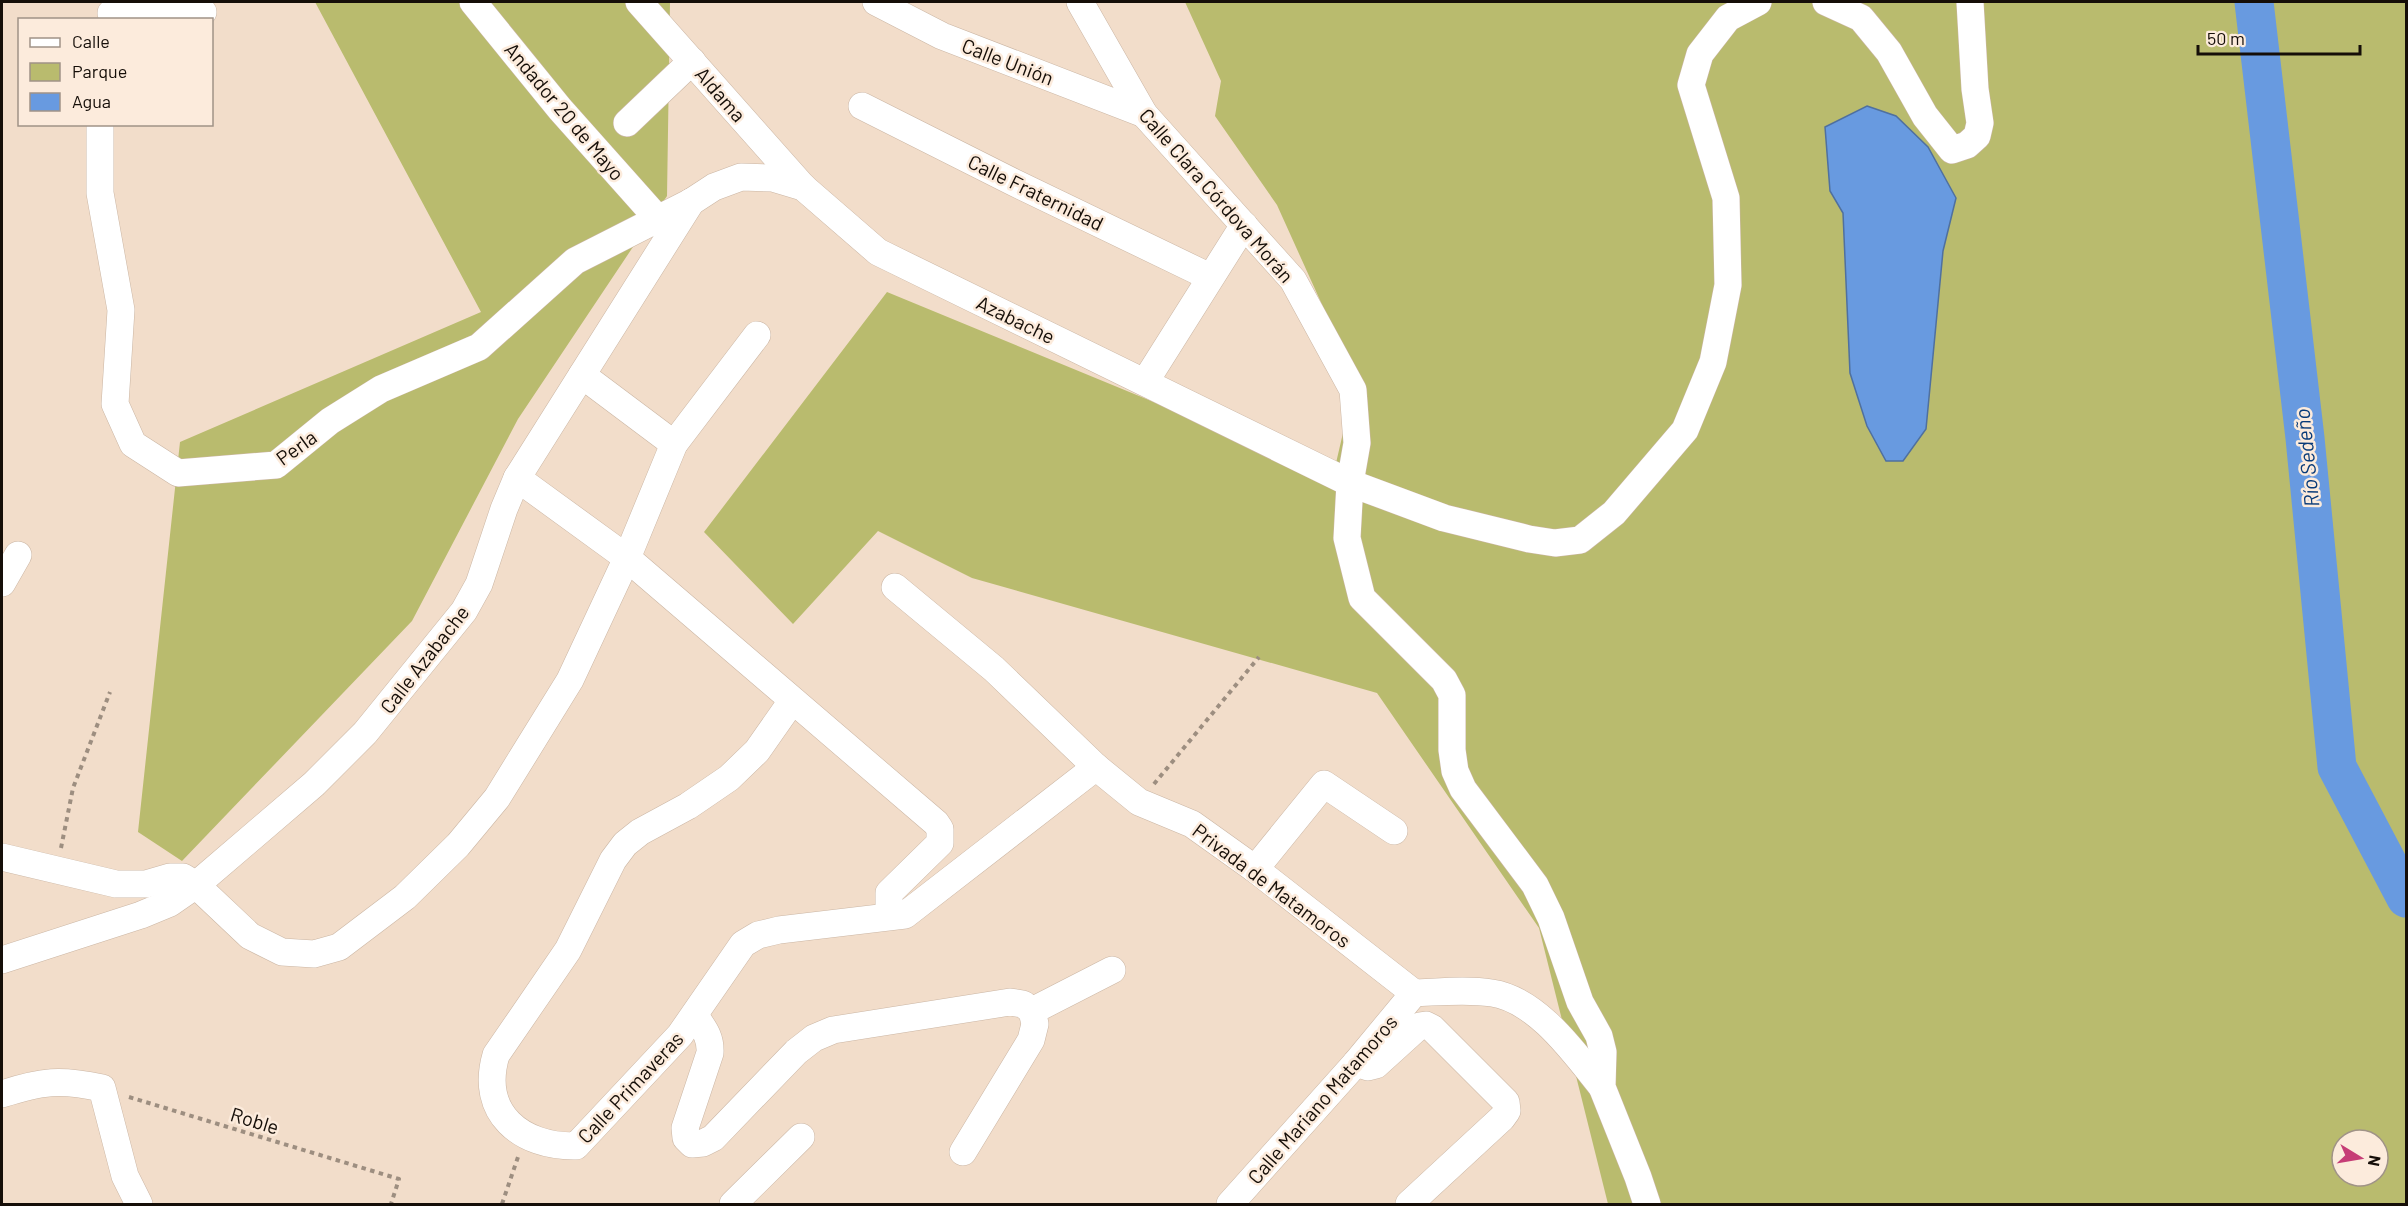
<svg xmlns="http://www.w3.org/2000/svg" width="2408" height="1206" viewBox="0 0 2408 1206" font-family="Barlow,sans-serif">
  <rect width="100%" height="100%" fill="#f2ddca"/>
  <g fill="#b9bb6e" fill-rule="evenodd">
    <path d="M315 2H670L667 196 518 419 412 621 182 861 138 832 180 442 481 312Z"/>
    <path d="M1185 2H2406V1204H1608L1539 928 1377 693 972 578 878 531 793 624 704 532 887 292 1333 476 1352 394 1338 340 1277 205 1215 116 1221 81ZM2342 1140H2378V1176H2342Z"/>
  </g>
  <path fill="#689ae0" stroke="#4f709f" stroke-width="1.5" d="M1867 106 1896 116 1928 147 1956 198 1943 251 1926 429 1903 461H1886L1867 426 1850 373 1843 213 1830 191 1825 127Z"/>
  <g fill="none" stroke-linecap="round" stroke-linejoin="round">
    <path stroke="#689ae0" stroke-width="39" d="M2254 2 2305 438 2337 767 2406 898"/>
    <g stroke="#cbb6a4" stroke-width="28">
      <g id="minor">
        <path d="M473 2 560 109 658 219"/>
        <path d="M639 2 803 187"/>
        <path d="M876 2 942 36 1144 114"/>
        <path d="M1080 2 1144 114 1293 280 1353 390 1357 443 1350 483 1347 538 1362 598 1444 680 1452 695V750L1455 771 1463 789 1535 885 1551 918 1580 1002 1599 1036 1603 1052 1602 1087 1638 1177 1647 1204"/>
        <path d="M1826 2 1861 18 1889 52 1925 116 1952 150 1967 145 1977 136 1980 123 1975 89 1970 2"/>
        <path d="M111 13 203 12"/>
        <path d="M862 106 1013 182 1210 277"/>
        <path d="M627 123 692 61"/>
        <path d="M100 124V193L121 310 115 404 133 444 178 473 276 465 330 421 381 389 479 347 575 261 691 202 714 187 741 177 773 178 803 187 878 252 1350 483 1444 518 1529 539 1555 543 1580 540 1614 513 1685 430 1713 362 1728 285 1726 198 1691 85 1700 54 1728 18 1758 2"/>
        <path d="M582 375 674 444"/>
        <path d="M1145 382 1244 225"/>
        <path d="M517 478 627 558 936 823 940 829V843L889 893V904L894 915"/>
        <path d="M2 583 18 555"/>
        <path d="M895 587 994 669 1096 767 1139 802 1192 824 1255 869 1414 993"/>
        <path d="M792 701 757 751 729 778 688 806 640 832 625 844 613 860 568 950 496 1055C479 1113 521 1147 576 1146L680 1035 743 944 758 935 779 930 905 915 1096 767"/>
        <path d="M2 857 116 884H146L170 877H183L196 885 250 936 282 952 314 954 339 947 405 897 458 845 497 798 570 680 627 558 674 444 757 335"/>
        <path d="M1255 869 1324 784 1394 831"/>
        <path d="M2 960 141 915 170 903 196 885 314 784 365 733 464 611 479 584 504 509 517 478 691 202"/>
        <path d="M1414 993C1440 992 1467 989 1492 993 1538 1000 1575 1054 1602 1087"/>
        <path d="M1032 1011 1112 970"/>
        <path d="M695 1016C704 1029 711 1037 710 1053L685 1128 686 1138 692 1144 703 1143 713 1138 796 1052 814 1038 833 1030 1010 1002 1023 1004 1032 1011 1035 1024 1031 1040 963 1152"/>
        <path d="M1356 1063 1368 1067 1376 1065 1419 1026 1426 1025 1432 1028 1506 1102 1507 1111 1502 1118 1409 1204"/>
        <path d="M2 1094C42 1081 60 1079 102 1088L125 1176 139 1204"/>
        <path d="M733 1204 801 1137"/>
        <path d="M1230 1204 1356 1063 1414 993"/>
      </g>
    </g>
    <g stroke="#9d8e80" stroke-width="4" stroke-dasharray="4.5 4.5" stroke-linecap="butt">
      <path d="M1154 784 1259 657"/>
      <path d="M61 848 73 788 110 692"/>
      <path d="M129 1097 399 1179 391 1204"/>
      <path d="M502 1204 518 1157"/>
    </g>
    <use href="#minor" stroke="#fff" stroke-width="27"/>
  </g>
  <g text-anchor="middle" dominant-baseline="central" stroke-width="5" stroke-linejoin="round" paint-order="stroke">
    <g font-size="20" fill="#150e08" stroke="#fcebdc">
      <text transform="translate(1008 61) rotate(21)">Calle Unión</text>
      <text transform="translate(721 94) rotate(49)">Aldama</text>
      <text transform="translate(565 111) rotate(50)">Andador 20 de Mayo</text>
      <text transform="translate(1036 192) rotate(26)">Calle Fraternidad</text>
      <text transform="translate(1217 195) rotate(49)">Calle Clara Córdova Morán</text>
      <text transform="translate(1016 319) rotate(26)">Azabache</text>
      <text transform="translate(296 447) rotate(-36)">Perla</text>
      <text transform="translate(424 659) rotate(-52)">Calle Azabache</text>
      <text transform="translate(1272 885) rotate(37)">Privada de Matamoros</text>
      <text transform="translate(630 1087) rotate(-47)">Calle Primaveras</text>
      <text transform="translate(1322 1099) rotate(-49)">Calle Mariano Matamoros</text>
      <text transform="translate(255 1120) rotate(17)">Roble</text>
    </g>
    <g font-size="21" font-style="italic" fill="#093b79" stroke="#fcebdc">
      <text transform="translate(2306 458) rotate(-96)">Río Sedeño</text>
    </g>
  </g>
  <rect width="2408" height="1206" fill="none" stroke="#150e08" stroke-width="6"/>
  <rect x="18" y="18" width="195" height="108" fill="#fcebdc" stroke="#a09387" stroke-width="1.5"/>
  <rect x="30" y="38" width="30" height="9" fill="#ffffff" stroke="#a09387" stroke-width="1.5"/>
  <text x="72" y="48" font-size="18" fill="#150e08">Calle</text>
  <rect x="30" y="63" width="30" height="18" fill="#b9bb6e" stroke="#a09387" stroke-width="1.5"/>
  <text x="72" y="78" font-size="18" fill="#150e08">Parque</text>
  <rect x="30" y="93" width="30" height="18" fill="#689ae0" stroke="#a09387" stroke-width="1.5"/>
  <text x="72" y="108" font-size="18" fill="#150e08">Agua</text>
  <g transform="translate(2360 1158) rotate(101)"><circle r="28" fill="#fcebdc" stroke="#a09387" stroke-width="1.5"/>
  <path d="M0-4.5L10 22L0 15L-10 22Z" fill="#c63d76"/>
  <text y="-9" font-size="16" font-weight="bold" text-anchor="middle" fill="#150e08">N</text>
  </g>
  <path d="M2198 45v9h162v-9" fill="none" stroke="#150e08" stroke-width="3"/>
  <text x="2207" y="45" font-size="18" fill="#150e08" stroke="#fcebdc" stroke-width="4.5" paint-order="stroke">50 m</text>
</svg>
